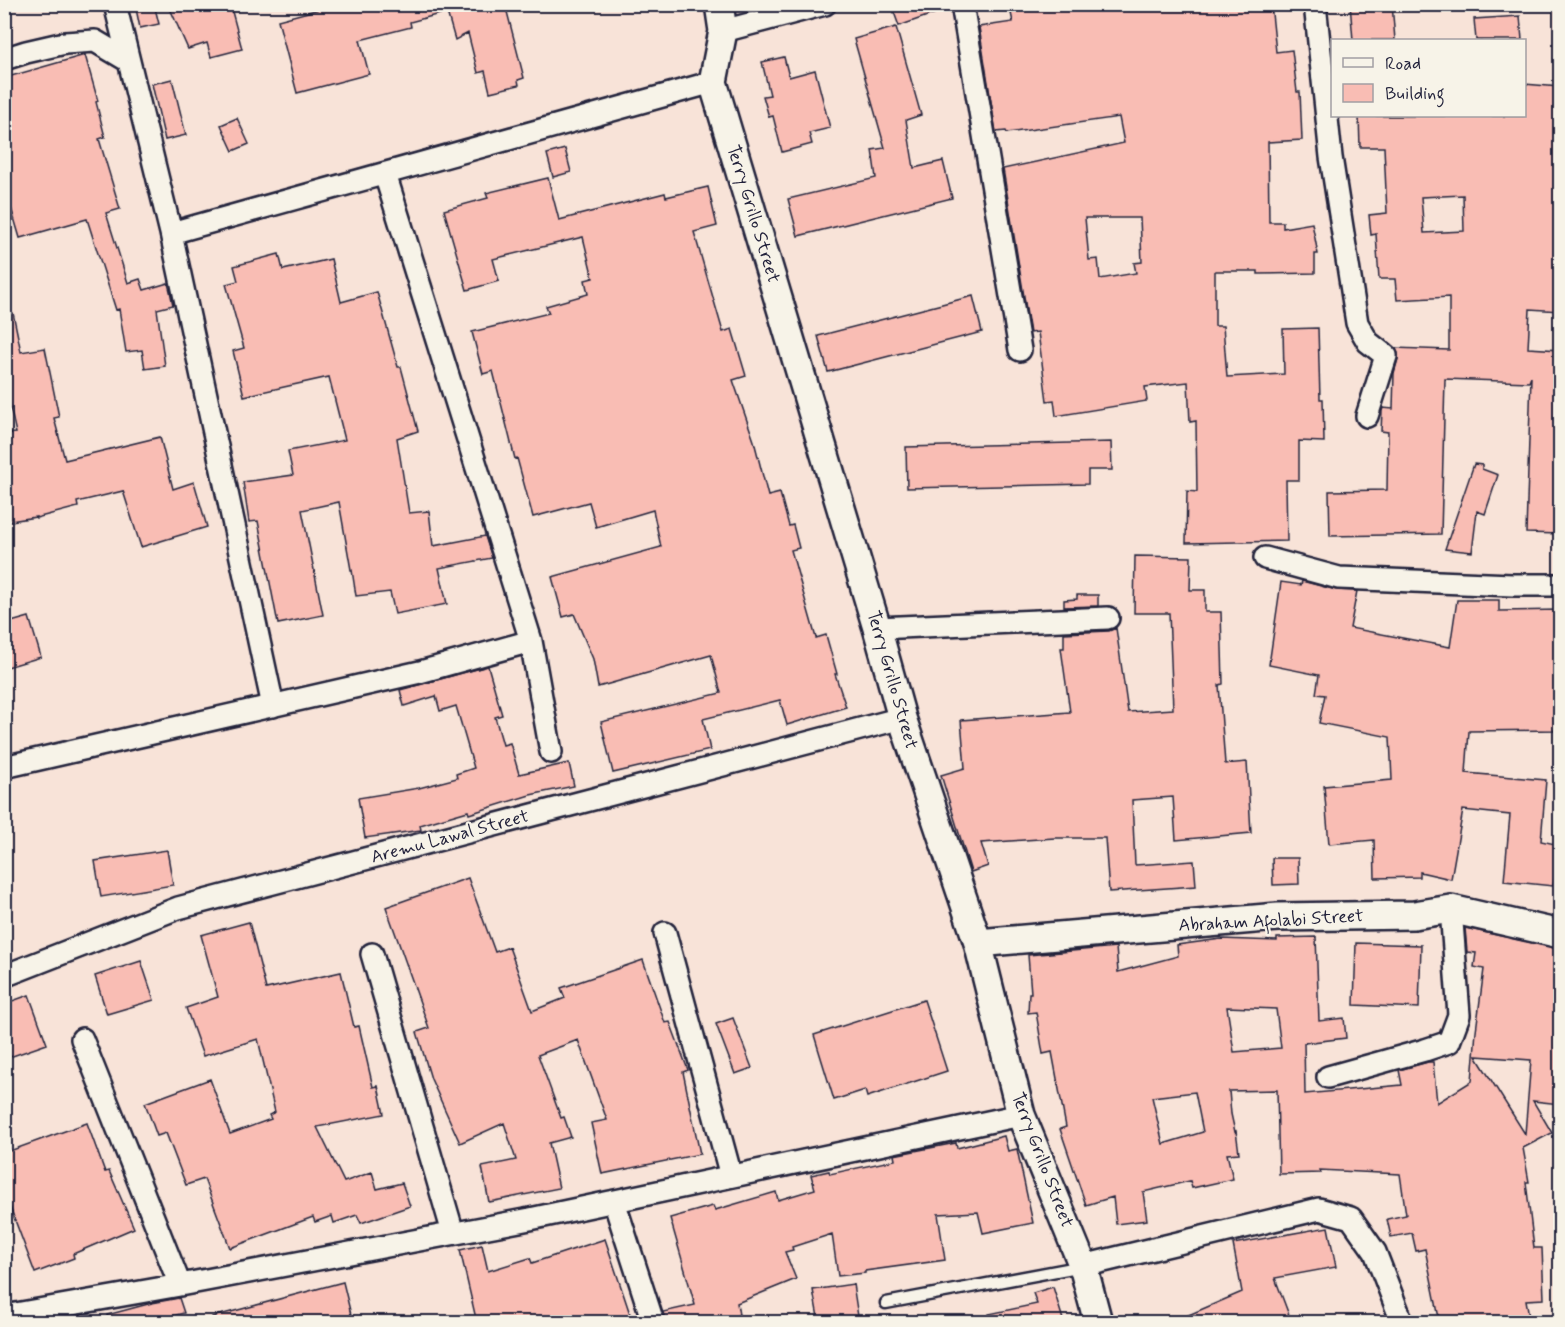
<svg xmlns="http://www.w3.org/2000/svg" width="1565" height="1327" font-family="Mynerve,sans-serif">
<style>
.building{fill:#f9bdb4;stroke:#22223b;stroke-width:1.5;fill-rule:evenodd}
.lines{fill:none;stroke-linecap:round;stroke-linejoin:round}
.service-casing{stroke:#22223b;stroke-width:15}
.minor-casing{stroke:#22223b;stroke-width:26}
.tertiary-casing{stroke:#22223b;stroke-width:32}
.service{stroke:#f7f3e8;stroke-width:10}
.minor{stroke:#f7f3e8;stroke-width:21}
.tertiary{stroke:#f7f3e8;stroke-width:27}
.labels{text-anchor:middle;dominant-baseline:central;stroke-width:4.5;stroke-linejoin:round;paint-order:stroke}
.street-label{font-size:18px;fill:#22223b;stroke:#f7f3e8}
</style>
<rect width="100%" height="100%" fill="#f8e3d8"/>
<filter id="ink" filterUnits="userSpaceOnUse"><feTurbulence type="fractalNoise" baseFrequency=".0167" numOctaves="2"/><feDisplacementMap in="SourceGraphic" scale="12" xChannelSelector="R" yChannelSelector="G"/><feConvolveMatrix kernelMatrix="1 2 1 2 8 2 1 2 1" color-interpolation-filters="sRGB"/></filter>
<g filter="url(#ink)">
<path class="building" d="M135,4H154L159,24L140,28Z
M168,4H230L242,49L211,57L207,43L188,49Z
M338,4H505L524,78L518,80L519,85L490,92L485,71L478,73L468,33L455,40L447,12L410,22L411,27L360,40L369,74L297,93L278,20Z
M891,4H950V8L899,26Z
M1009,4H1271L1276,52L1292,50L1297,92H1300L1302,140L1268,142L1269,222H1283V228L1312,223L1318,254H1315V273L1258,274V271H1215V326H1223L1227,377L1284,374L1283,329L1318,328L1320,399H1323L1324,442L1299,441V480H1286L1287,541L1186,543L1187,491L1197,492L1196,421L1190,422L1188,382L1145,387L1147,401L1056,416L1054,400L1047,401L1038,332L1030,333L1003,169L1124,143L1119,117L1007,133L1006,131L996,132L979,27L1013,22ZM1085,218H1140L1142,262L1134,263L1136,273L1100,279L1098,259L1089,260Z
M1350,4H1392L1395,40H1353Z
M1520,16L1522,40H1476L1474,19Z
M896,27L921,115L906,120L914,168L943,161L952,198L798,236L788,199L876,178L872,150L885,148L854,39Z
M85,55L98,101L96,102L105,137L99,139L120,209L106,213L128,283L140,279L144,290L168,283L170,291L173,305L157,309L165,366L145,369L142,350L126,352L119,309L116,310L87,219L20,238L4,184V78Z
M784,57L789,77L815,70L830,128L809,133L812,144L782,152L773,116L769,117L763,96L770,95L762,62Z
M172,79L186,135L165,140L152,84Z
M1524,84L1560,87V311L1530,309L1528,348L1560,350V534L1526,533L1531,377L1529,382L1445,379L1441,534L1330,536L1329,491L1387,490L1388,432L1381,431L1382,411L1383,408L1393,409L1394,373L1398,359V353L1395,348L1449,350V297L1397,300L1395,279H1379L1376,234L1371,235L1369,215L1387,213L1384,147H1360L1359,116H1524ZM1463,195L1464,231L1424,233L1421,197Z
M237,118L249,144L233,151L221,125Z
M565,149L571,172L553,177L547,154Z
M548,178L559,220L665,193L666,197L708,187L717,226L694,232L723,332L732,329L746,376L733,380L754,441L768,496L780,493L789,526L793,525L799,548L791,550L816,638L826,635L837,674H835L846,707L787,725L780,700L703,719L710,750L613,773L601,722L721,693L711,655L598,687L593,659L574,614L563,617L552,577L661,547L653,510L596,527L589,502L533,517L517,458L515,459L493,371L483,374L472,332L549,313L546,306L588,294L585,280L593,278L583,237L493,259L499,281L467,290L444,210L488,198L486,193Z
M279,254L283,270L331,259L341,302L377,292L398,367H401L418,431L397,438L409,513L429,511L433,546L485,536L492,558L439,568L447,604L395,614L390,592L356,596L352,570H351L339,502L302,510L323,615L278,624L258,521L249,522L243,482L293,475L288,451L345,440L329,377L244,396L233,351L244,348L226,284L238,281L234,266Z
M973,296L982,332L828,372L818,336Z
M13,313L21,352L45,348L59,417L54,418L65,460L160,437L173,489L194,482L207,527L141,547L123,491L77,502L78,507L36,518V517L4,522V434L16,433L4,380V314Z
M1111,442L1112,470H1088V484L907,488L906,447Z
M1474,464L1482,465V469L1498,475L1485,514L1477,511L1472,552L1445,549Z
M1135,556L1191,557L1190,590H1205V612H1221L1223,684L1219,685L1225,764L1247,762L1251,833L1176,840L1173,797L1132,800L1135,865L1194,861L1196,886L1109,892L1105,838H1055L981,843L988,866L971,872L941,775L965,768L961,720L1070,712L1061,648H1064V633L1109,631L1116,628L1128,712L1173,709L1169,613H1134Z
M1302,581L1336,590L1357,591L1350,628L1450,647L1457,600H1499V611L1560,610V730L1469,731L1466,773L1546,780L1541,841L1560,845V853L1553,886L1504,881L1510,815L1463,810L1451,879L1420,872V877L1375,878L1374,840L1329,844L1324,786L1392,780L1390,737L1319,723L1325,695L1316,694L1319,675L1269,665L1281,582L1301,585Z
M1077,595H1098V606L1064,607V600L1077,599Z
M29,617L41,657L4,668V624Z
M488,666L502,715L495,717L503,745L510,743L519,774L569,763L574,786L530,795L469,814L468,811L420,825L421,830L365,838L358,798L419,788L457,778L456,774L474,768L456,706L440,711L436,696L404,706L400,690Z
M167,850L173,885L101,897L95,861Z
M1272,858H1298L1299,884L1273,885Z
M468,878L495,952L509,947L532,1011L565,998L561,988L643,960L665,1023L670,1022L688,1070L683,1072L700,1154L602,1174L591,1123L607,1120L578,1040L538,1055L561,1118L564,1117L571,1137L549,1143L559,1188L489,1202L482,1167L516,1160L504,1123L460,1143L431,1079L417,1032L429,1028L386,907Z
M249,922L266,989L341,972L354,1027L359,1026L373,1087L378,1086L384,1114L317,1127L344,1182L372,1172L377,1189L402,1183L410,1206L361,1223L357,1215L334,1223L332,1216L315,1222L313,1217L230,1248L204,1179L186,1185L166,1133L157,1136L145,1103L210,1079L230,1134L271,1119L269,1115L275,1112L258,1039L203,1056L186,1008L218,997L201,935Z
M1465,928L1560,949V1104L1533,1101L1552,1133L1523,1148L1529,1182H1526L1534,1248H1542L1544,1299L1526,1300L1530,1323H1440L1425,1249L1416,1251L1412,1233L1391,1237L1387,1219L1406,1215L1400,1174L1320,1170L1321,1173L1279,1174L1277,1090L1229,1091L1231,1114L1235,1132L1236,1131L1239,1153L1227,1154L1233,1179L1192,1188L1190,1181L1143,1192L1147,1220L1116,1224L1113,1197L1086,1205L1060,1129L1066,1127L1052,1052L1043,1054L1036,1012L1028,1013L1029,993H1031L1028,955L1116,947L1118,972L1178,956L1177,945L1221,939L1277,941V938L1316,937L1319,1021L1344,1018L1346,1038L1304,1043L1305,1094L1402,1085L1399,1070L1428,1062H1433L1437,1103L1472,1081L1476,1031L1484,969L1474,967L1476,953L1467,952ZM1227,1007L1276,1009L1281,1048L1234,1052ZM1476,1056L1531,1060L1525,1134ZM1195,1092L1203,1132L1163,1144L1152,1097Z
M1356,943L1421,945L1419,1008L1354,1005Z
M141,961L154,1000L107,1014L95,976Z
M29,995L47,1044L4,1059V1004Z
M924,1000L947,1071L867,1097L865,1090L834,1100L814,1035Z
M733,1018L752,1068L735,1074L716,1024Z
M87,1123L105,1172L109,1171L134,1228L73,1254L74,1258L35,1273L4,1191V1153Z
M1004,1136L1008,1151L1017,1149L1033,1223L983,1233L978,1212L938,1214L945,1260L865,1271V1273L838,1276L832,1234L792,1247L793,1250L785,1252L796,1279L737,1303L739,1315L704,1323H665L663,1312L695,1305L670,1218L713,1206L715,1210L776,1192L778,1200L815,1189L811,1175L829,1171L830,1174L895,1160L894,1155L899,1154L956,1143L957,1148Z
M1328,1227L1336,1267L1275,1278L1292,1323H1170L1242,1292L1233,1244Z
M605,1239L633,1323H477L460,1250L482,1245L488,1271L530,1258L532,1263Z
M343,1282L353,1323H212V1317Z
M853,1284L859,1323H819L813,1290Z
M1053,1287L1064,1323H990L989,1314L1037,1304L1033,1293Z
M179,1298L184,1313L146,1323H109L107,1315L152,1303Z"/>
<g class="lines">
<defs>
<path id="service" d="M886,1303L1083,1266"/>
<path id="minor" d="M115,4L171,233L273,706
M962,4L1020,350
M1315,4L1331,157L1357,323L1368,342L1386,356L1367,416
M723,31L825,4
M4,59L26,52L65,43L95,41L127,60
M385,174L531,641L551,752
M171,233L713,82
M1265,558L1339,578L1512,585H1560
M877,628L1108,618
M4,767L420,672L531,641
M665,933L731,1176
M372,954L453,1233
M4,976L178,908L902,718
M82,1039L180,1285
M1328,1077L1425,1050L1449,1042L1459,1015L1451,909
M614,1201L653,1322
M1083,1266L1319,1209L1351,1218L1375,1252L1402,1322
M4,1316L180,1285L530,1219L1021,1115"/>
<path id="tertiary" d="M719,4L723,31L713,82L877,628L902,718L978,943L1021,1115L1083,1266L1098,1322
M978,943L1278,917L1414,915L1451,909L1560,934"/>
</defs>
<use href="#service" class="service-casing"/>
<use href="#minor" class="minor-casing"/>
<use href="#tertiary" class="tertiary-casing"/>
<use href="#service" class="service"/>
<use href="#minor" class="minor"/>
<use href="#tertiary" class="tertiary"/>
</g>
</g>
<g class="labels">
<g class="street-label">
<text transform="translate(753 214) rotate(73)">Terry Grillo Street</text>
<text transform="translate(892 680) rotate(74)">Terry Grillo Street</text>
<text transform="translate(450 837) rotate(-15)">Aremu Lawal Street</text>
<text transform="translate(1271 921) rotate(-3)">Abraham Afolabi Street</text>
<text transform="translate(1042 1160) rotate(69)">Terry Grillo Street</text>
</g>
</g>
<rect width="1565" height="1327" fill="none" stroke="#f7f3e8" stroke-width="24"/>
<rect x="12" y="12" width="1541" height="1303" fill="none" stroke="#22223b" stroke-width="2" filter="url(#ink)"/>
<rect x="1331" y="39" width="195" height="78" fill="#f7f3e8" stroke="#a29fa3" stroke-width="1.5"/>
<rect x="1343" y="58" width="30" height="9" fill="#f7f3e8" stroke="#a29fa3" stroke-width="1.5"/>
<text x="1385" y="69" font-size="18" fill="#22223b">Road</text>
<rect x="1343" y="84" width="30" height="18" fill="#f9bdb4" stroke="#a29fa3" stroke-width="1.5"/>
<text x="1385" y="99" font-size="18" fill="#22223b">Building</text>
</svg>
